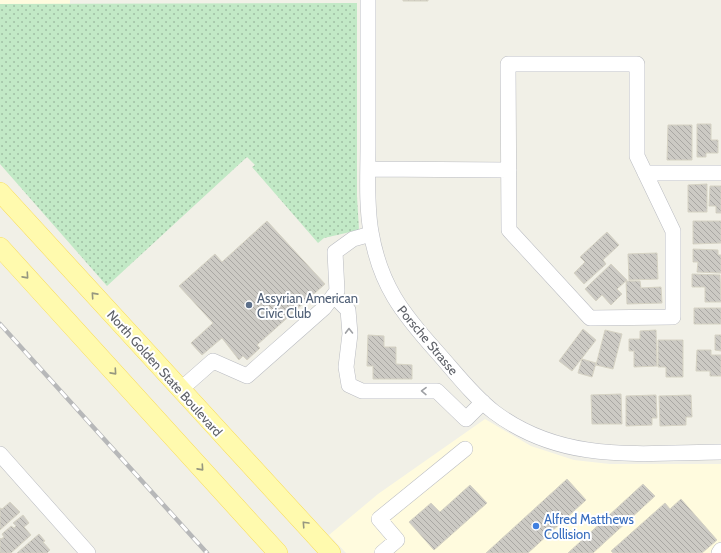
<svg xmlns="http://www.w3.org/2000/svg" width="721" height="553" font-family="Cabin,sans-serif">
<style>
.commercial{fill:#fffbde}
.grass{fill:url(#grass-dots)}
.building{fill:url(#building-back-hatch);stroke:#d6d3c4}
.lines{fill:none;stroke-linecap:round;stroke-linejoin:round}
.minor-casing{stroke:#b9bbc1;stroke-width:16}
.major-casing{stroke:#f9dc58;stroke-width:20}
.minor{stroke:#fff;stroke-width:15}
.major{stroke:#fffaae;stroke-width:19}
.rail-casing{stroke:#b7b8b9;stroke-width:4.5}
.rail{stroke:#fff;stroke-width:3;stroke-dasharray:9;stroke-linecap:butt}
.oneway{stroke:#969780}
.oneway2{stroke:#9ea0a4}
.service-dot{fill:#5c6f8a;stroke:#fff;stroke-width:1.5}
.shop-dot{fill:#3f7fe0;stroke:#fff;stroke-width:1.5}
.labels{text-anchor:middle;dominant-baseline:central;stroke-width:4;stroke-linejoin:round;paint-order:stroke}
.service-label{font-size:13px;fill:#4e5e75;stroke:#fff;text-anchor:start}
.street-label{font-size:13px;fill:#5e6168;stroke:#fff}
.shop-label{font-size:13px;fill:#366cbe;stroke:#fff;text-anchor:start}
</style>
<defs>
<pattern id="grass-dots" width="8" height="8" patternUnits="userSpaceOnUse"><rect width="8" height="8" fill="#c2e9c6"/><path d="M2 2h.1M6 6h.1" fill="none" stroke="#a1c0a5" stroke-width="1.8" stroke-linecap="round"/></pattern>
<pattern id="building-back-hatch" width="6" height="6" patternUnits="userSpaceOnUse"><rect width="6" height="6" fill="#cccac4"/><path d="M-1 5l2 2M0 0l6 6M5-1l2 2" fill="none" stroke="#a9a7a3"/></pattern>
</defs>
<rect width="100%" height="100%" fill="#f1f0e7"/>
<path class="commercial" d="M0,0H70V4H0Z
M485,419L531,446L574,460L610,464H721V553H346L329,535L378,494Z"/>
<path class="grass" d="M357,3V196L359,230L324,238L318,243L252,167L255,165L247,157L107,286L0,164V4Z"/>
<path class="building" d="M403,0H428V1H403Z
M697,124H711V140H718V153H706V157H697Z
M668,125H692V160H667Z
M707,184V212H688V185Z
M710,186H721V213H716V206H709Z
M267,221L325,284L257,345L260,348L247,360L243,356L239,360L222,338L202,355L191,343L213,323L179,286L215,254L222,262Z
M693,221H721V243L693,244Z
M607,232L619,245L603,260L606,264L584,284L574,273L585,262L580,257Z
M693,249L718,250V255H721V273L697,272L698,262H693Z
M657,253L658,279L629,280L628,254Z
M611,264L627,280L617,289L622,294L611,305L602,295L596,301L585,289Z
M692,274L720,275L721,302H705V287H692Z
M626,281H640L641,288L661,287L662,303L627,304Z
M694,308H721V324H694Z
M583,329L596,340L572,371L559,361Z
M605,330L622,334L613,369L596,365Z
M656,330L657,366L634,367V351H629V339H640V331Z
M368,335L384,336V347H396V364L412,365V379H373V366H367Z
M715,335H721V351L715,350Z
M658,340H683V377H666V367H658Z
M697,350H711V355H721V376H710V371H696Z
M582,359L596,363L592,377L578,373Z
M621,394L622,424H592L591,395Z
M656,395L657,418H652V425L626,426V396Z
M691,395L692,417H686V425L660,426L659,396Z
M567,479L586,500L528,553H486Z
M643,484L655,496L593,553H568Z
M470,485L487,503L434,550L409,522L431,503L440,512Z
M681,499L717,540L702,553H613L611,551L665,503L670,509Z
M10,502L20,512L0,530V508L2,509Z
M23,515L29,523L24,527L31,535L11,553H0V538L1,539L4,537L2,534L11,526L14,528L16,526L13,523Z
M39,534L45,541L43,542L50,550L47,553H17Z"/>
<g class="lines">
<defs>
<path id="minor" d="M368,0C368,49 368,97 368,146C368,174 366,204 371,232C380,285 402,313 437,352C455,372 472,395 494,412C563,464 640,453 721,452
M508,64H637V156L673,231V317L590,318L509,230Z
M368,169L509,170
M645,173H721
M334,296L348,310L350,334L346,367L349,385L362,391H437L466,419L483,402
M180,390L213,361L247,376L324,308L337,291L335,252L353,239L371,234
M0,454L88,553
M382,553L397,540L379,519L465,449
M719,553L721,550"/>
<path id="major" d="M0,192L331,553
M0,247L278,553"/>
</defs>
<use href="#minor" class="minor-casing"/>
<use href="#major" class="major-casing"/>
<use href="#minor" class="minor"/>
<use href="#major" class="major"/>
<defs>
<path id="rail" d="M0,324L207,553"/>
</defs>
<use href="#rail" class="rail-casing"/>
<use href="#rail" class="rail"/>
</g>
<defs><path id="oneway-chevron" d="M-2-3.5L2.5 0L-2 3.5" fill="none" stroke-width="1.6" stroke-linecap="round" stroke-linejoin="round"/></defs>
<g class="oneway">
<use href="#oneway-chevron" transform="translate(26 276) rotate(48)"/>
<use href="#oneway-chevron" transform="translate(94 295) rotate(-132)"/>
<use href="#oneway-chevron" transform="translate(114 372) rotate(48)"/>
<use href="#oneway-chevron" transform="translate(201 468) rotate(48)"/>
<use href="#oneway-chevron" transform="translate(305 524) rotate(-133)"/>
</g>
<g class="oneway2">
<use href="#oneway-chevron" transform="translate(349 331) rotate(-91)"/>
<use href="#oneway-chevron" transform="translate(424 391) rotate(-179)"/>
</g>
<circle class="service-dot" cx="249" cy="305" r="4"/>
<circle class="shop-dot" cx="536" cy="526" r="4"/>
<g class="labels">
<g class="service-label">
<text x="257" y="298">Assyrian American<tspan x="257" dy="15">Civic Club</tspan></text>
</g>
<g class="street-label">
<text transform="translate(428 340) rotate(50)">Porsche Strasse</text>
<text transform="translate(165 373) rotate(48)">North Golden State Boulevard</text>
</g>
<g class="shop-label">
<text x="544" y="519">Alfred Matthews<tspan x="544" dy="15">Collision</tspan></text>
</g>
</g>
</svg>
